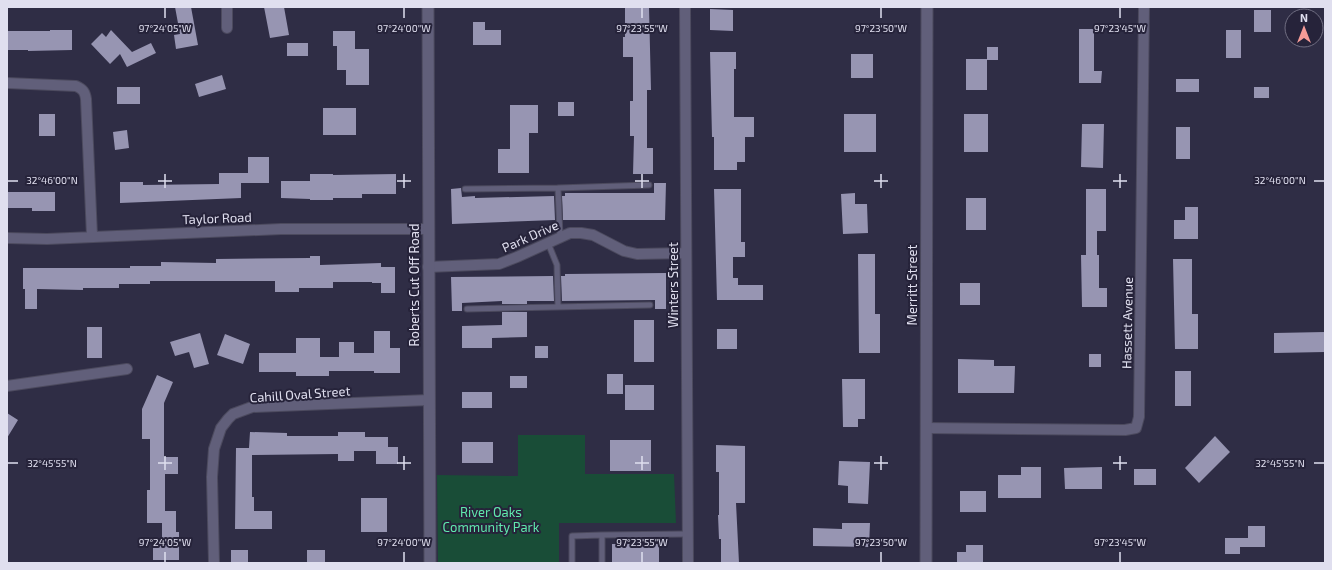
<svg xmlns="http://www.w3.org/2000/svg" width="1332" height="570" font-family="'Exo 2',sans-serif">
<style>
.green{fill:#194d37}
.building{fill:#9795b2}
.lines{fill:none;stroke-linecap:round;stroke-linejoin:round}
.service-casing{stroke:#4c4a5e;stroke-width:7}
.minor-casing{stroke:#4c4a5e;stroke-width:12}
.tertiary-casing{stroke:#4c4a5e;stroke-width:13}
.service{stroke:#615f7a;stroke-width:5}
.minor{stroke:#615f7a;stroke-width:10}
.tertiary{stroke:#615f7a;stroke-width:11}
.ticks{fill:none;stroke:#e0dfef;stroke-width:1.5}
.labels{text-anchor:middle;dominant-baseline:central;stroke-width:4;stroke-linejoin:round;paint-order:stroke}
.street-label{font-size:13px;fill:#e0dfef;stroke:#26233a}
.park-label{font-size:13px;fill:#60e9ad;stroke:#26233a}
.ticks-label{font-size:10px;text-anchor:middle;fill:#e0dfef;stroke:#26233a;stroke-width:4;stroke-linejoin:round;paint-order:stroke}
</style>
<rect width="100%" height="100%" fill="#2f2d45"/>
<path class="green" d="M518,435H585V474H674L676,523H559V563H438L437,475L518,476Z"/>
<path class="building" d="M175,7H191L198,45L176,49L174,35L180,34Z
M264,7H284L289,35L270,38Z
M625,7H649L651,90H647V148H653V174H633L634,136H630V101H633V57H623V37H625Z
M710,9L733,10V31L710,30Z
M1254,10H1271V32H1254Z
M473,22H485V30H501V45H473Z
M1079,29H1094V71H1102L1101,83H1079Z
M50,30H72V50L28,51V50H7V31H50Z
M111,30L132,52L151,43L156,53L127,67L120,54L110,64L91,44L102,33L106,37Z
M1226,30H1241V58H1226Z
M333,31H355V49H369V85H346V70H337V46H333Z
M287,43H308V56H287Z
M987,47H998V60H987V90H966V59H987Z
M710,52H736V69H734V117H754V137H745V162H737V170H714V137H712Z
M851,54H873V78H851Z
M222,75L226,89L199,97L195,84Z
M1176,79H1199V92H1176Z
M117,87H140V104H117Z
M1254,87H1269V98H1254Z
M558,102H574V116H558Z
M510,105H538V133H529V173H498V149H510Z
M323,108H356V135H323Z
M39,114H55V136H39Z
M844,114H876V152H844Z
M964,114H988V152H964Z
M1082,124H1104L1103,168L1081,167Z
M1176,127H1190V159H1176Z
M127,130L129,148L115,150L113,132Z
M248,157H269V183H241V198L120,203V182H143V185L219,184V173H248Z
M310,174H333V175L396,174V194H362V198H333V200H310V199L281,198V181H310Z
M654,183H666L665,220H563L562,196H565V193H654Z
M461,188L462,197L475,196V198L554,196L555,220L452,224L451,189Z
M714,189H741V242H745V257H733V278H738V285H763V300H717Z
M1086,189H1106V231H1097V255H1099V288H1107V307H1082L1081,255H1086Z
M7,192H55V211H32V208H7Z
M855,193V204H867L868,233L843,234L841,194Z
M966,198H986V230H966Z
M1185,207H1198V239H1174V220H1185Z
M858,254H875V314H880V353H859Z
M310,256H320V265L381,263V267H395V293H381V283H372V282H333V288H299V292H275V281H150V284H119V288H83V290L37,289V309H25V289H23V268H130V266H161V262L216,263V259L310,258Z
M1173,259H1192V314H1198V349H1175Z
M666,273V309H655V300L562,301L561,276H565V274Z
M553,276L554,301H527V304H502V301L462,303V311H452L451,277Z
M960,283H980V305H960Z
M502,312H527V337L492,338V348H462V326L502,325Z
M634,320H654V362H634Z
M87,327H102V358H87Z
M717,329H737V349H717Z
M374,331H390V348H400V373H374V371H329V376H296V372H259V353H296V338H320V357H339V342H354V353H374Z
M1325,332V352L1274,353V333Z
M200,333L209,364L194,368L189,352L175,356L170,342Z
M225,334L250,344L243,364L217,355Z
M535,346H548V358H535Z
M1089,354H1101V367H1089Z
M958,359L994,360V366H1015L1014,393H958Z
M1175,371H1191V406H1175Z
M607,374H623V394H607Z
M157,375L173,382L164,403V457H178V474H165V511H176V532H179V560H153V543H162V523H147V490H150V439H142V409Z
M510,376H527V388H510Z
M842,379H865V419H858V427H843Z
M625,385H654V410H625Z
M462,392H492V408H462Z
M7,413L18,420L7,438Z
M250,432L287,433V436H338V432H365V437H388V447H398V464H376V451H354V461H338V454L252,455V497H254V511H272V529H235L236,448H249Z
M1215,436L1230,452L1199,483L1185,468Z
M610,440H651V471H610Z
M462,442H493V463H462Z
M716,445L745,446V503H736L739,563H721V539H719L718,515H719V472H716Z
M839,461L870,462L868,504L848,503V486L838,485Z
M1021,467H1041V498H998V475H1021Z
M1102,467V489H1065L1064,468Z
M1134,469H1156V485H1134Z
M960,491H986V512H960Z
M361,498H387V532H361Z
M842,523H870L869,547L813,546V528L842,529Z
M1248,526H1265V547H1240V554H1225V538H1248Z
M612,544H659V563H612Z
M966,545H983V563H957V552H966Z
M231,550H248V563H231Z
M307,550H325V563H307Z"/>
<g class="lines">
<defs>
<path id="service" d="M558,188L649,185
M465,189L558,188L560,237
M548,243L557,265L558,307
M467,309L650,305
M602,535L687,534
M572,563V536L602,535V563"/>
<path id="minor" d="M227,7V28
M685,7L688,563
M7,83L76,86C83,89 85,92 86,99L92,236
M7,238L47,239L281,229H428
M428,267L499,264L517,257L570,233H581L593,235L624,251L637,254L686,253
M7,386L127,369
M926,428L1125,430L1136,428L1139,417L1144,7
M214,563L212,477L214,449L221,428L228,419L233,414L252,407L429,400"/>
<path id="tertiary" d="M428,7L430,563
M926,563L927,7"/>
</defs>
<use href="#service" class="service-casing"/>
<use href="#minor" class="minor-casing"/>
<use href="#tertiary" class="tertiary-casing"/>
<use href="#service" class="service"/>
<use href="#minor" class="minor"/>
<use href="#tertiary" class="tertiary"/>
</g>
<path class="ticks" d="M165,8V18M404,8V18M642,8V18M881,8V18M1120,8V18M165,174V188M404,174V188M642,174V188M881,174V188M1120,174V188M8,181H18M158,181H172M397,181H411M635,181H649M874,181H888M1113,181H1127M1314,181H1324M165,456V470M404,456V470M642,456V470M881,456V470M1120,456V470M8,463H18M158,463H172M397,463H411M635,463H649M874,463H888M1113,463H1127M1314,463H1324M165,552V562M404,552V562M642,552V562M881,552V562M1120,552V562"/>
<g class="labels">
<g class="street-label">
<text transform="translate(217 218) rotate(-2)">Taylor Road</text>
<text transform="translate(530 236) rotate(-24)">Park Drive</text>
<text transform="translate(414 285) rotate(-90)">Roberts Cut Off Road</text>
<text transform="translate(673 285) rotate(-90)">Winters Street</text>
<text transform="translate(912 285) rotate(-90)">Merritt Street</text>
<text transform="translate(1127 323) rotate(-89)">Hassett Avenue</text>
<text transform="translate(300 394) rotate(-4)">Cahill Oval Street</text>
</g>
<g class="park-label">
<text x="491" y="512">River Oaks<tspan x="491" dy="15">Community Park</tspan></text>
</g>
</g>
<g class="ticks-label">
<text x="165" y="32">97°24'05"W</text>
<text x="404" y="32">97°24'00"W</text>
<text x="642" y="32">97°23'55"W</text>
<text x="881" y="32">97°23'50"W</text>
<text x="1120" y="32">97°23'45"W</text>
<text x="52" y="184">32°46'00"N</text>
<text x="1280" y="184">32°46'00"N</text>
<text x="52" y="467">32°45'55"N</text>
<text x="1280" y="467">32°45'55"N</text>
<text x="165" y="546">97°24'05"W</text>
<text x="404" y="546">97°24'00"W</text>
<text x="642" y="546">97°23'55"W</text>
<text x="881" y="546">97°23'50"W</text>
<text x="1120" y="546">97°23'45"W</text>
</g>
<rect width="1332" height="570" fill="none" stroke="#e0dfef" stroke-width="16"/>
<g transform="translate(1304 28)"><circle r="19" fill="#26233a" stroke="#706e82"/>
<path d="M0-3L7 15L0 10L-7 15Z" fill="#f59b97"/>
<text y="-6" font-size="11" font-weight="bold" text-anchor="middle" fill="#e0dfef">N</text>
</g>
</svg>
